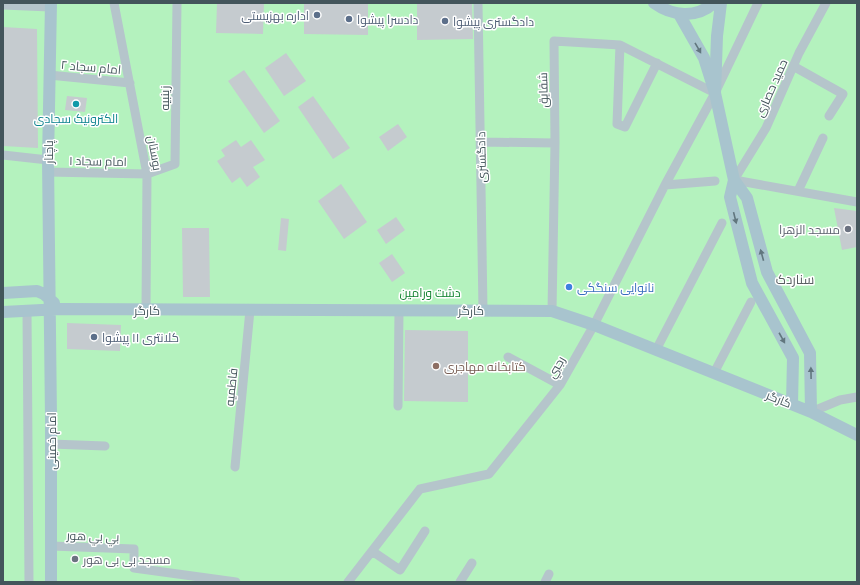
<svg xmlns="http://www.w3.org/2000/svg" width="860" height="585" font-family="'IBM Plex Sans',Cairo,sans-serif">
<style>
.green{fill:#b4f2be}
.building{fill:#c5cbcf}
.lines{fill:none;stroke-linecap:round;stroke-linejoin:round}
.minor{stroke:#b5c5cb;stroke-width:9}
.major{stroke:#a8c4ce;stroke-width:12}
.oneway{fill:#61767e}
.service-dot{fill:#5c6f8a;stroke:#fff;stroke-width:1.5}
.culture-dot{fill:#0f9aa8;stroke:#fff;stroke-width:1.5}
.worship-dot{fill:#6b7280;stroke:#fff;stroke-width:1.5}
.shop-dot{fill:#3f7fe0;stroke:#fff;stroke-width:1.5}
.education-dot{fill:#8d6e63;stroke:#fff;stroke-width:1.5}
.labels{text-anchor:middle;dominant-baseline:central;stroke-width:3;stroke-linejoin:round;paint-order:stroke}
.service-label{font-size:12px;fill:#4e5e75;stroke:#fff;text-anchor:start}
.street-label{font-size:12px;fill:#43555b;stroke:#fff}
.culture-label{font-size:12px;fill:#0d838f;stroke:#fff}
.worship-label{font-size:12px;fill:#5b616d;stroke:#fff;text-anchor:end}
.shop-label{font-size:12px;fill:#366cbe;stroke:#fff;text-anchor:start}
.park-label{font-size:12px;fill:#0e812d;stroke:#fff}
.education-label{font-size:12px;fill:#785e54;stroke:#fff;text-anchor:start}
.neighbourhood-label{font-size:13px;fill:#585e61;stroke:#fff}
</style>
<rect width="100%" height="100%" fill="#efebec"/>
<path class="green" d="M3,3H857V582H3Z"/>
<path class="building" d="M217,3H264L263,34L216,33Z
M304,3H368V35L304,34Z
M417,3H472L473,39L417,40Z
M3,27L37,29L38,148L3,146Z
M286,53L306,81L284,96L265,68Z
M244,70L280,121L264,133L228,81Z
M67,96L87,98L85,112L65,110Z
M313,96L350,148L333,159L298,107Z
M398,124L407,137L388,151L379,137Z
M236,140L241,147L251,140L265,160L253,167L260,177L247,187L240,177L232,183L217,161L225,156L221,150Z
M341,184L367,222L344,239L318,201Z
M834,208L857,211V247L842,250Z
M396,217L405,230L386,244L377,230Z
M281,218L289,219L286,251L278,250Z
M182,228H209L210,297H183Z
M392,254L405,273L392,282L379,263Z
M67,323L121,325L120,351L67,349Z
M405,330L468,331V402L404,401Z"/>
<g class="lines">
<path class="minor" d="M114,3L147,174L146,310
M478,3L483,310
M826,3L799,53L766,128L734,180L857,202
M3,5L50,7
M620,45L617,124L625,127L657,63
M793,66L843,94L829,116
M49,75L130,83
M481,142L555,143
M3,155L48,160
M48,172L147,174L175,164L177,3
M665,185L715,181
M798,191L823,138
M27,311L29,582
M552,311L555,143L554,41L620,45L715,93
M656,350L722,223
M508,357L560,385
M714,373L751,302
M398,406L399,310
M811,412L840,400L857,397
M51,444L105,446
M235,467L250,310
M51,546L134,549V568L236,582
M372,551L400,570L425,531
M348,582L420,489L489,474L560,385L594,325L665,185L715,93L758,3
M460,582L472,563
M545,582L549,574"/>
<path class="major" d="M51,3L48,160L51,418V582
M654,3C672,16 696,19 714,3
M679,14L704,58L715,93L717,36L721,3
M715,93L734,180L730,197L752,283L793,358L792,404
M734,180L747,198L767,272L810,353L811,412
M3,293L37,291L44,294L54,303
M3,312L61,309L552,311L594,325L811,412L857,435"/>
</g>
<defs><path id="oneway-solid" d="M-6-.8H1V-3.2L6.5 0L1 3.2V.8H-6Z"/></defs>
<g class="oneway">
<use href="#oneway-solid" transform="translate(698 48) rotate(60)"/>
<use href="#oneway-solid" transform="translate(735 218) rotate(76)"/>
<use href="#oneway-solid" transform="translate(762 255) rotate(-105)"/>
<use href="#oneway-solid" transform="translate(782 338) rotate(61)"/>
<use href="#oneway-solid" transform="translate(811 373) rotate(-91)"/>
</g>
<g class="service-dot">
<circle cx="317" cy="15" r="4"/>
<circle cx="349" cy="19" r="4"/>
<circle cx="445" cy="21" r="4"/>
<circle cx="94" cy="337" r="4"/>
</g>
<circle class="culture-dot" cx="76" cy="104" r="4"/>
<g class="worship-dot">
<circle cx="848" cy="229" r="4"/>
<circle cx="75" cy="559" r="4"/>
</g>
<circle class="shop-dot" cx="569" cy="287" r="4"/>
<circle class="education-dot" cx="436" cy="366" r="4"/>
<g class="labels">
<g class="service-label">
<text x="309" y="15" text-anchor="end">اداره بهزیستی</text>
<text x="357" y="19">دادسرا پیشوا</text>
<text x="453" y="21">دادگستری پیشوا</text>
<text x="102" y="337">کلانتری ۱۱ پیشوا</text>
</g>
<g class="street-label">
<text transform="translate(91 67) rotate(5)">امام سجاد ۲</text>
<text transform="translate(771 88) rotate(-66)">حمید حصاری</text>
<text transform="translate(543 90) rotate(-91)">شقايق</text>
<text transform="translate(164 98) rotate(-90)">زينبيه</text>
<text transform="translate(48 152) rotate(-90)">پاچنار</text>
<text transform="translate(155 153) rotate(80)">بوستان</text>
<text transform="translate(481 157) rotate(-91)">دادگستری</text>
<text transform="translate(98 161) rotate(1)">امام سجاد ۱</text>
<text x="147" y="310">کارگر</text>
<text x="471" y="310">کارگر</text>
<text transform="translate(556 367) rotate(-60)">رجبي</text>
<text transform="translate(231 387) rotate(-84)">فاطميه</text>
<text transform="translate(779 399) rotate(22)">کارگر</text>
<text transform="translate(51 441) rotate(-90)">امام خمینی</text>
<text transform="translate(93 536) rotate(2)">بي بي هور</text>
</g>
<g class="culture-label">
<text x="76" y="118">الکترونیک سجادی</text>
</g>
<g class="worship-label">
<text x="840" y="229">مسجد الزهرا</text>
<text x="83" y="559" text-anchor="start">مسجد بی بی هور</text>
</g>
<g class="shop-label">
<text x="577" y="287">نانوایی سنگکی</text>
</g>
<g class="park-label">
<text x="430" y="292">دشت ورامین</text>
</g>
<g class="education-label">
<text x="444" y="366">کتابخانه مهاجری</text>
</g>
<g class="neighbourhood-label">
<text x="795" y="279">سناردک</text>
</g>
</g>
<rect width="860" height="585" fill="none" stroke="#43555b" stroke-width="8"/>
</svg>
